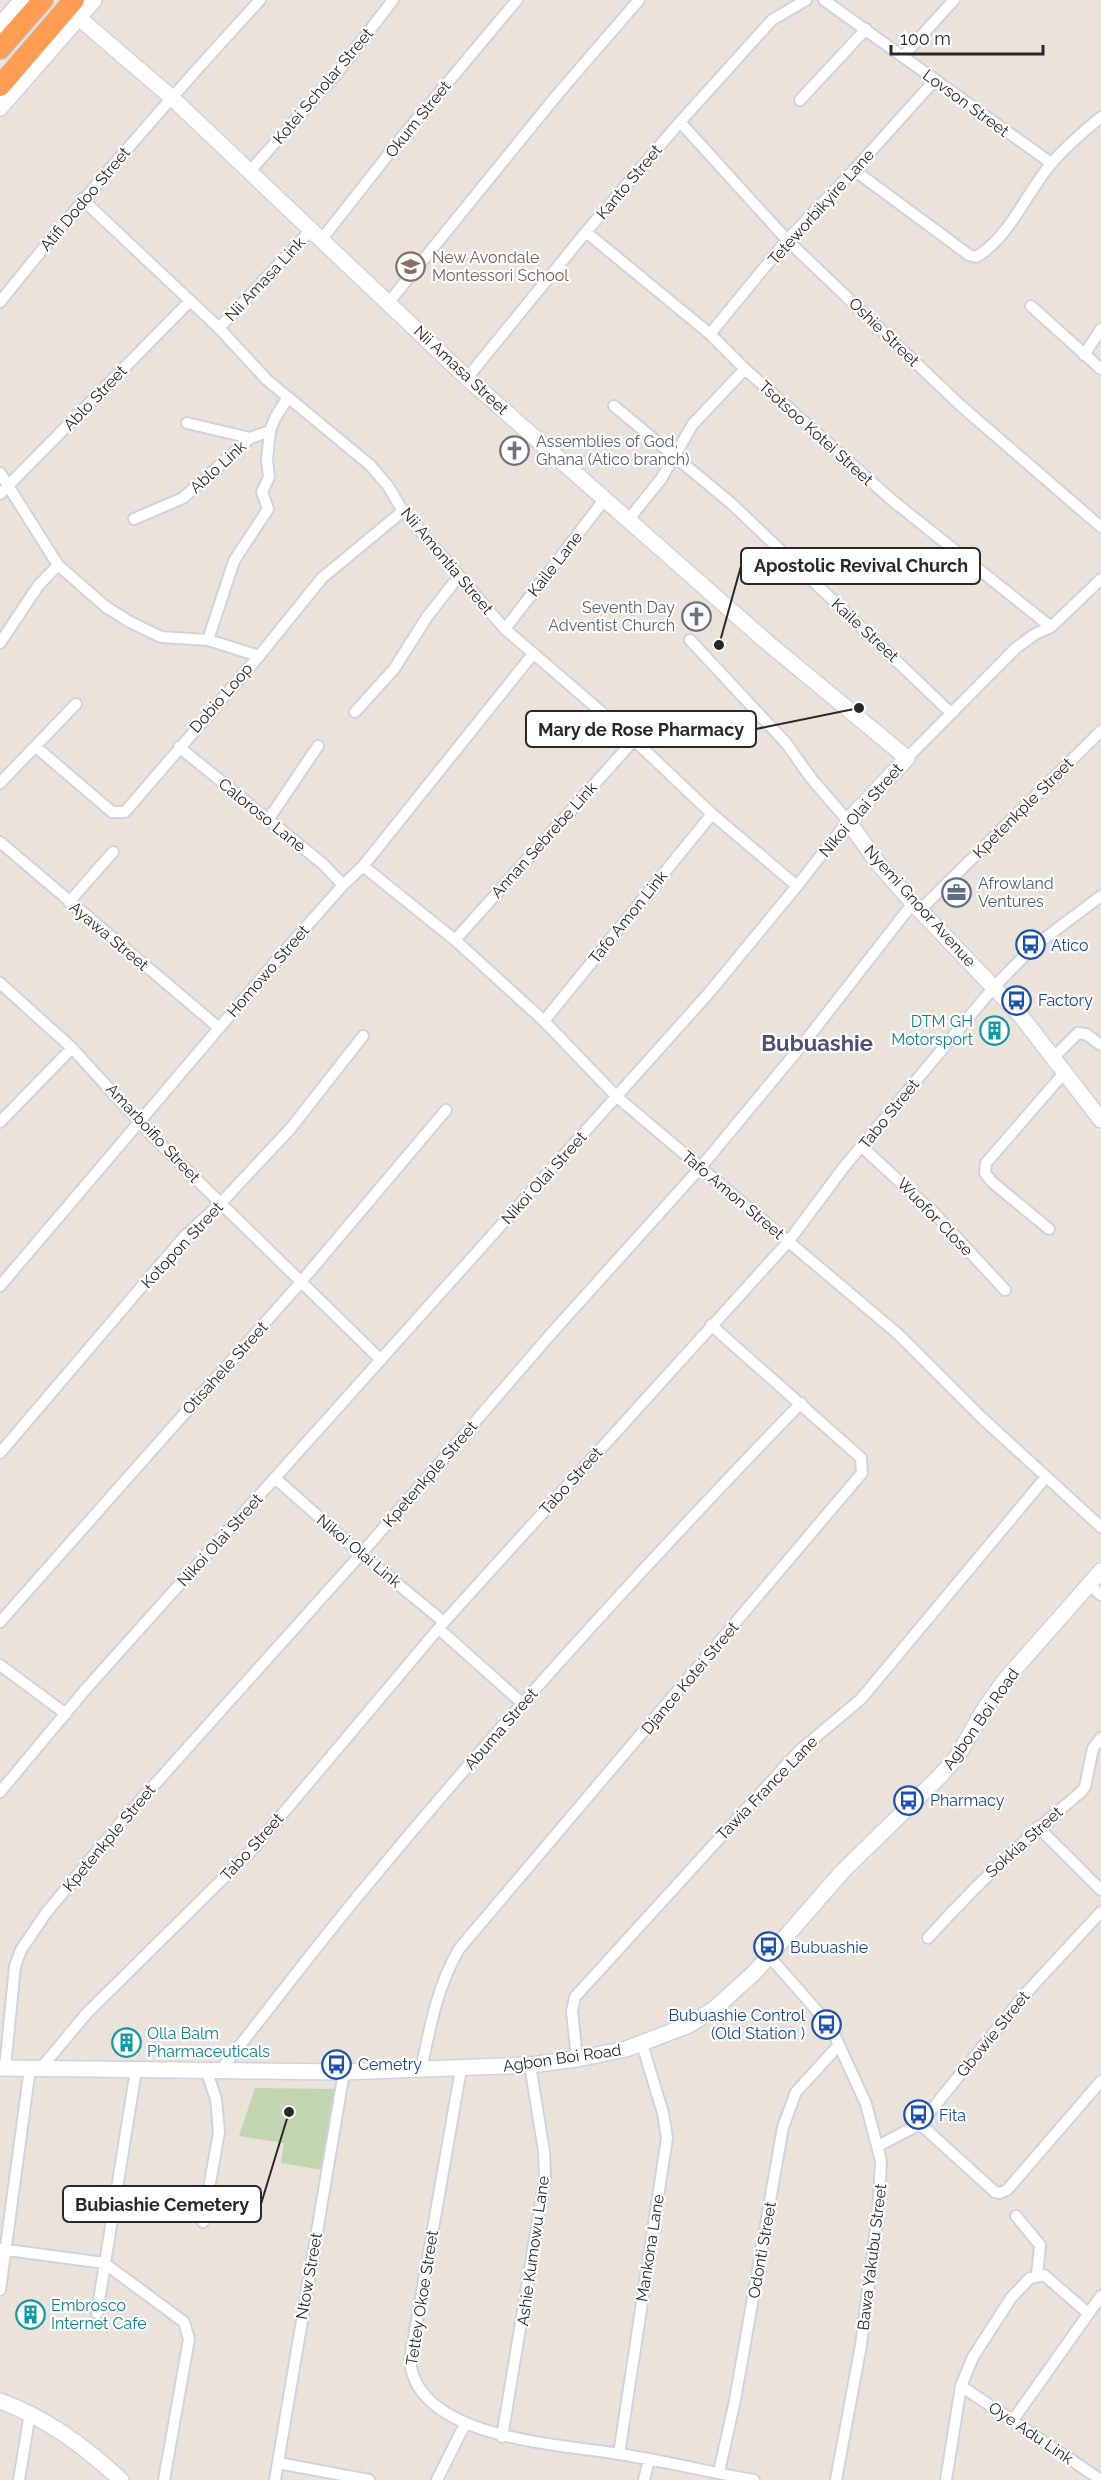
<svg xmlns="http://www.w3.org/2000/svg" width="1101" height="2480" font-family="Raleway,sans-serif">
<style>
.cemetery{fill:#c2d5b1}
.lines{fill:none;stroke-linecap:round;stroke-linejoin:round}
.street-casing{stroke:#cfd2e1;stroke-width:14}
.secondary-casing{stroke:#cfd2e1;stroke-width:18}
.highway-casing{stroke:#c3c3c3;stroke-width:22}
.street{stroke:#fff;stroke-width:10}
.secondary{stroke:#fff;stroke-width:15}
.highway{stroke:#fe9d52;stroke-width:20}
.labels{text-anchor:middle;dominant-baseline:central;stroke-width:4.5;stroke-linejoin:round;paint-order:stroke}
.street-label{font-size:16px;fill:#282828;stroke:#fff}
.education-label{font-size:16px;fill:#785e54;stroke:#fff;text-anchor:start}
.worship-label{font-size:16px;fill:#5b616d;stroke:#fff;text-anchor:start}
.service-label{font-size:16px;fill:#4e5e75;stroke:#fff;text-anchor:start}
.transit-label{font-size:16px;fill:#164399;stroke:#fff;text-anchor:start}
.culture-label{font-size:16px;fill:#0d838f;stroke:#fff;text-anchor:start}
.district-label{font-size:22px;font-weight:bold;fill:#495178;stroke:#fff}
.leader{fill:none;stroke:#282828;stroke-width:2}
.callout-dot{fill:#282828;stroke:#fff;stroke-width:2}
.callout{fill:#fff;stroke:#282828;stroke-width:2}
.callout-label{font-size:18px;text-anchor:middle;font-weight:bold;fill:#282828}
</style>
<rect width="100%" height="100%" fill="#ebe3da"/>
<path class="cemetery" d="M255,2088L335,2089L322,2170L281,2163L284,2143L239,2136Z"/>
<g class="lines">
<defs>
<path id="street" d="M824,0L1051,163
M903,56L954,0
M800,100L866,29
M680,122L787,240L960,405L1101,527
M854,170L969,255L976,257C1010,237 1026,193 1051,164C1065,147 1084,131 1101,117
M250,171L336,74L393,0
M82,199L219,328L267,380L370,465L388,486L403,511L505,629L634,740L712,814L797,886
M586,232L710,334L745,369L893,501L1051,627
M322,239L402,137L517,0
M0,302C83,198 170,98 260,0
M389,302L557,95L639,0
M1031,306L1101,369
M219,328L311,230
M710,334L787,240L854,170L934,81
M1084,355L1101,329
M467,378L586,232L680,122L772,20L806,0
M614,406L732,504L951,713
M187,423L250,438
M0,473L58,565L106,607L130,622L161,637L208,640L259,656
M0,494L189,302
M134,519L183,498L250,438L270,431
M628,520L661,479L693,424L745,369
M505,629L604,500
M208,640L234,561L268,509L262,492L269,477L267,460L270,431L275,418L288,397
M0,643L38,586L58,565
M355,712L394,669L427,617L459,576
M36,747L112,812H125L259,656L322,578L403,511
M179,747L323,864L343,885
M907,758L1016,648L1035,634L1051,627L1101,579
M0,783L76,704
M268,820L318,746
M0,842L219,1028
M363,866L455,940L544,1021L617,1097L898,1334L981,1417L1101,1527
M69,902L113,852
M920,910L1101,731
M455,940L634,740
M0,983L72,1048L152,1136L381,1360
M544,1021L712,814
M1052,1059L1078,1033L1086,1034L1101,1045
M0,1122L72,1048
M862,1147L934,1213L1005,1290
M1049,1229L992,1182L985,1173L986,1163L1064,1073
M0,1286L276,961L343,885L363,866L533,654
M0,1453L184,1237L220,1204L291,1128L363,1036
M276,1479L361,1554L444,1622
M1089,1584L1101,1595
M0,1622L300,1283L446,1110
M439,1629L522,1703
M0,1665L66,1714
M0,1792L85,1690L708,994L797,886L848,821L811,778L786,743L690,640
M1038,1827L1101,1890
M928,1938C976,1885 1026,1837 1081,1792L1085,1787L1093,1748L1101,1738
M769,1956L825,2020L834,2034L866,2104L881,2161L878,2214L861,2345L836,2480
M577,2059L572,2011L575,1997L799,1751L861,1699L1046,1477
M5,2068L15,1966L21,1950L46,1913L122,1821L361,1554L550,1335L701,1167L807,1039L913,903
M41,2068L87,2013L253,1849L444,1622L788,1242L844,1167L994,987L1033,947L1101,896
M461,2069L410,2360C416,2439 560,2444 619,2454C665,2461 709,2472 754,2480
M421,2070C430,2027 437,1987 459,1949L862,1473L861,1458L711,1325
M219,2072C269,2009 317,1945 368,1884C506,1717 651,1558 801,1403
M920,2124L995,2192L1000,2193L1007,2190L1101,2081
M878,2146L920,2124L1026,1993L1101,1912
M1016,2216L1040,2245L1037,2275
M203,2222L219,2132L216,2099L207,2072
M0,2249L104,2263L184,2322L189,2339L164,2480
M0,2290L30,2068
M97,2313L136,2070
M961,2386L1101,2480
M1013,2420L1101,2296
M502,2437L545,2178L544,2151L530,2065
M619,2454L667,2138L663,2113L642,2044
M278,2463L369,2480
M719,2472L735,2400L783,2127L796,2092L839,2045
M19,2480L30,2413
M275,2480L344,2072
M437,2480L465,2424
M644,2480L649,2459
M946,2480L961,2386L973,2357L1011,2298L1030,2278L1044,2275L1088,2313"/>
<path id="secondary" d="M79,18L171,97L467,378L768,643L907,758L848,821L877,862L913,903L1021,1016L1101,1120
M0,25L22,0
M0,108L94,0
M0,2068L344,2072L530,2065L577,2059L626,2049L689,2025L714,2009L754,1973L842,1872L940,1776L957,1757L985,1708L1005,1680L1101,1571
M0,2401C47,2418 85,2447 121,2480"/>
<path id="highway" d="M0,49L43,0
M0,86L74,0"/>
</defs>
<use href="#street" class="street-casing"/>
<use href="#secondary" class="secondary-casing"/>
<use href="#highway" class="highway-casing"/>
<use href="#street" class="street"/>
<use href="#secondary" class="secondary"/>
<use href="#highway" class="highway"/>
</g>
<defs>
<symbol id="school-ring" viewBox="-11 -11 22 22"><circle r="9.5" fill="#fff" stroke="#8d6e63" stroke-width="1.5"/><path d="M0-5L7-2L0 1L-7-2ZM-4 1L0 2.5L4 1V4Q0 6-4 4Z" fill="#8d6e63"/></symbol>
<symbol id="church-ring" viewBox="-11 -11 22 22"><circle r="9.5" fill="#fff" stroke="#6b7280" stroke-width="1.5"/><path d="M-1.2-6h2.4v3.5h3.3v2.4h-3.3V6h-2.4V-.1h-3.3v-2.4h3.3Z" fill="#6b7280"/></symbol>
<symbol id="office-ring" viewBox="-11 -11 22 22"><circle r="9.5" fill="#fff" stroke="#5c6f8a" stroke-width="1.5"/><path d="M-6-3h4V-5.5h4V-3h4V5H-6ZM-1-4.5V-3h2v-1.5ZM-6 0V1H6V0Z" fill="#5c6f8a"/></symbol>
<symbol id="bus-ring" viewBox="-11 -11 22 22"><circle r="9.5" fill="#fff" stroke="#1a4fb4" stroke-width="1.5"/><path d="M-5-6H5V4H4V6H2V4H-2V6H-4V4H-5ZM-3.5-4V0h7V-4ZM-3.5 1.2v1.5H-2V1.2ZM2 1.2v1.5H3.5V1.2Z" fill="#1a4fb4"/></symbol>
<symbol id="building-ring" viewBox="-11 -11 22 22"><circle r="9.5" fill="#fff" stroke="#0f9aa8" stroke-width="1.5"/><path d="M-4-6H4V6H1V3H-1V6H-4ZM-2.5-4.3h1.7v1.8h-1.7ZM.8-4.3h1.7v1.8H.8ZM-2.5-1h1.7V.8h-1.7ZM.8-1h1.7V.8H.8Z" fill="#0f9aa8"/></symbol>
</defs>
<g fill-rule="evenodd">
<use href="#school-ring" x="394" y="250" width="33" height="33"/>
<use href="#church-ring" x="498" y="434" width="33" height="33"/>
<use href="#church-ring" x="680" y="600" width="33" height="33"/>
<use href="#office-ring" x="940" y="876" width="33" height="33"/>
<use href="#bus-ring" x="1014" y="928" width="33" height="33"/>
<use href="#bus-ring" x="1000" y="984" width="33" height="33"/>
<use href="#building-ring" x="978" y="1014" width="33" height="33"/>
<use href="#bus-ring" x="892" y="1784" width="33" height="33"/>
<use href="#bus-ring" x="752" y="1930" width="33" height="33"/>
<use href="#bus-ring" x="810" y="2008" width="33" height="33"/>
<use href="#building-ring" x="110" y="2026" width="33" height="33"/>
<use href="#bus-ring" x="320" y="2048" width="33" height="33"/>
<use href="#bus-ring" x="902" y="2098" width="33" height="33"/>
<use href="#building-ring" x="14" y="2298" width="33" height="33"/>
</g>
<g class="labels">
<g class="street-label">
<text transform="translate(323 86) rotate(-50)">Kotei Scholar Street</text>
<text transform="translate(966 103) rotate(36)">Lovson Street</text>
<text transform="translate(418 119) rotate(-51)">Okum Street</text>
<text transform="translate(629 182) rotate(-50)">Kanto Street</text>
<text transform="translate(85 199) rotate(-50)">Atifi Dodoo Street</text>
<text transform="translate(821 207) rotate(-48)">Teteworbikyire Lane</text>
<text transform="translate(265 279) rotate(-47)">Nii Amasa Link</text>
<text transform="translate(884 332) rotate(44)">Oshie Street</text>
<text transform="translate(461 370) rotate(43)">Nii Amasa Street</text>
<text transform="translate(95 398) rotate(-46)">Ablo Street</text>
<text transform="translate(816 433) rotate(42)">Tsotsoo Kotei Street</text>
<text transform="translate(218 467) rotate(-42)">Ablo Link</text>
<text transform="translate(447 561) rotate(50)">Nii Amontia Street</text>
<text transform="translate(555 564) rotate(-52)">Kaile Lane</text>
<text transform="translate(865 630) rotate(43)">Kaile Street</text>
<text transform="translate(221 698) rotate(-49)">Dobio Loop</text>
<text transform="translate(1023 808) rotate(-45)">Kpetenkple Street</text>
<text transform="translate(861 810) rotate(-49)">Nikoi Olai Street</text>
<text transform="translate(262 815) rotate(39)">Caloroso Lane</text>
<text transform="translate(544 840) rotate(-48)">Annan Sebrebe Link</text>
<text transform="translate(920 906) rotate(48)">Nyemi Gnoor Avenue</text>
<text transform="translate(628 917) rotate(-51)">Tafo Amon Link</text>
<text transform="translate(109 936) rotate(40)">Ayawa Street</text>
<text transform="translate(268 971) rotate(-49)">Homowo Street</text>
<text transform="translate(889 1114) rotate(-51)">Tabo Street</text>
<text transform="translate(153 1133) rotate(47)">Amarboifio Street</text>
<text transform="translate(544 1178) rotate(-48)">Nikoi Olai Street</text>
<text transform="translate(733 1195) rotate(40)">Tafo Amon Street</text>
<text transform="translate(935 1217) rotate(46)">Wuofor Close</text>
<text transform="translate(182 1245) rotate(-47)">Kotopon Street</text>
<text transform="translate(225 1368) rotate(-48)">Otisahele Street</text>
<text transform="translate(430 1474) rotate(-49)">Kpetenkple Street</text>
<text transform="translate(571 1481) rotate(-48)">Tabo Street</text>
<text transform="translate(220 1540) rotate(-48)">Nikoi Olai Street</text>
<text transform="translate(359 1551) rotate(40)">Nikoi Olai Link</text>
<text transform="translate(690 1678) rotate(-50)">Djance Kotei Street</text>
<text transform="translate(981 1719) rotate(-55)">Agbon Boi Road</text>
<text transform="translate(501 1729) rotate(-49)">Abuma Street</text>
<text transform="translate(767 1788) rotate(-46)">Tawia France Lane</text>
<text transform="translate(109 1838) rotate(-50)">Kpetenkple Street</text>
<text transform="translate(1024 1842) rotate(-42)">Sokkia Street</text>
<text transform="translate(252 1847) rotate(-48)">Tabo Street</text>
<text transform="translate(993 2034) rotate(-51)">Gbowie Street</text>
<text transform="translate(562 2058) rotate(-8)">Agbon Boi Road</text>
<text transform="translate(650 2248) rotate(-81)">Mankona Lane</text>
<text transform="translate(762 2250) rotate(-80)">Odonti Street</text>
<text transform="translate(533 2251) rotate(-82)">Ashie Kumowu Lane</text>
<text transform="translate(872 2257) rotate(-83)">Bawa Yakubu Street</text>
<text transform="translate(309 2276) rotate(-80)">Ntow Street</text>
<text transform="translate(422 2298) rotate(-81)">Tettey Okoe Street</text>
<text transform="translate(1031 2433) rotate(34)">Oye Adu Link</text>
</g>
<g class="education-label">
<text x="432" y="257">New Avondale<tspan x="432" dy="18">Montessori School</tspan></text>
</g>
<g class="worship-label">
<text x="536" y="441">Assemblies of God,<tspan x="536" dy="18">Ghana (Atico branch)</tspan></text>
<text x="675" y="607" text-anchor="end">Seventh Day<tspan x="675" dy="18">Adventist Church</tspan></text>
</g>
<g class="service-label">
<text x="978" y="883">Afrowland<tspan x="978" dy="18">Ventures</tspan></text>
</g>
<g class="transit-label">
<text x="1051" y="945">Atico</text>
<text x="1038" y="1000">Factory</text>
<text x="930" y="1800">Pharmacy</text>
<text x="790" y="1947">Bubuashie</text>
<text x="805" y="2015" text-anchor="end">Bubuashie Control<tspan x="805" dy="18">(Old Station )</tspan></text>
<text x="358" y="2064">Cemetry</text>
<text x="939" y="2115">Fita</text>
</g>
<g class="culture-label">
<text x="973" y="1021" text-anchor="end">DTM GH<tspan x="973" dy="18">Motorsport</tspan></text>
<text x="147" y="2033">Olla Balm<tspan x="147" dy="18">Pharmaceuticals</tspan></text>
<text x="51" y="2305">Embrosco<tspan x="51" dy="18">Internet Cafe</tspan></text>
</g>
<g class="district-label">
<text x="817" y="1043">Bubuashie</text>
</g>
</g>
<path class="leader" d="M719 645L741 566M859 708L756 729M289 2112L261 2204"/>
<g class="callout-dot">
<circle cx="719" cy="645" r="6"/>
<circle cx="859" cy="708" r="6"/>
<circle cx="289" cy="2112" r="6"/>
</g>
<g class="callout">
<rect x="741" y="548" width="239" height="36" rx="6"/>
<rect x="526" y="711" width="230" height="36" rx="6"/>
<rect x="63" y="2186" width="198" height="36" rx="6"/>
</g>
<g class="callout-label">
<text x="861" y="572">Apostolic Revival Church</text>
<text x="641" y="736">Mary de Rose Pharmacy</text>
<text x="162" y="2211">Bubiashie Cemetery</text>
</g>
<path d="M891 45v9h152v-9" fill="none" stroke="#282828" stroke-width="3"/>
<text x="900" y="45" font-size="18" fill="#282828" stroke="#ffffff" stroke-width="4.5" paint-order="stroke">100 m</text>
</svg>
